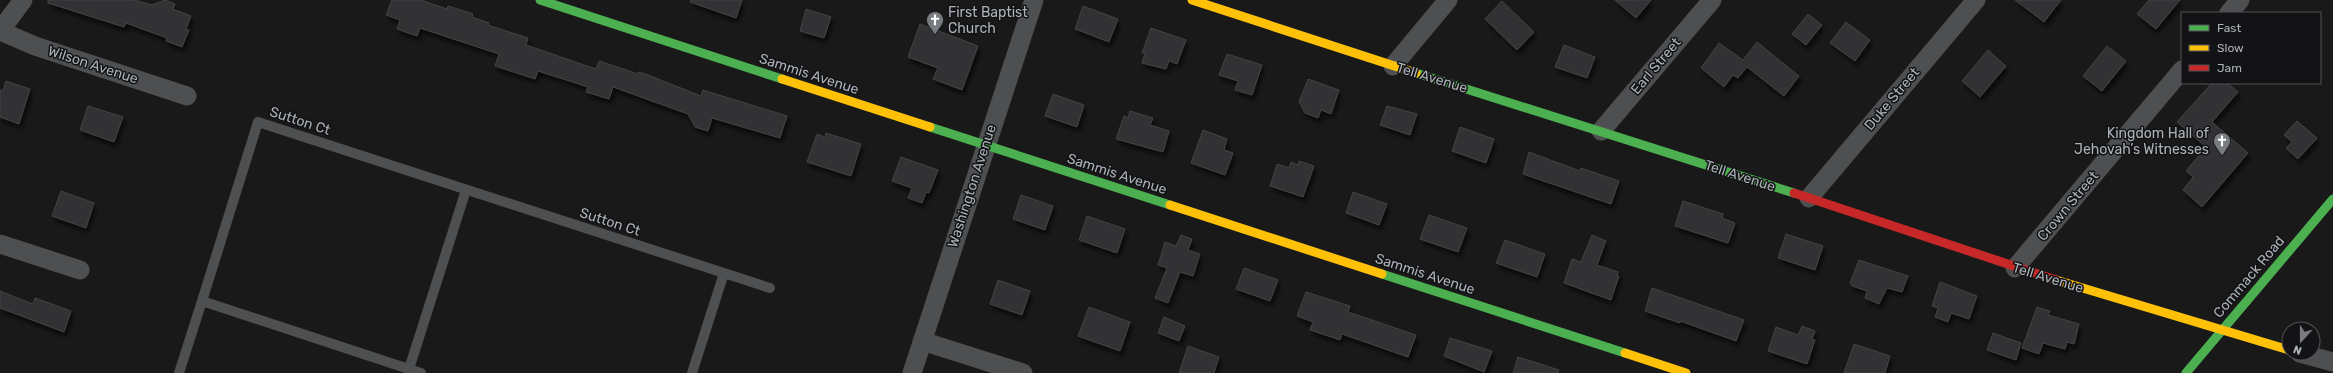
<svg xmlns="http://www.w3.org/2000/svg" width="2333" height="373" font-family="Rubik,sans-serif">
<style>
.building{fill:#333334;stroke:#414345;filter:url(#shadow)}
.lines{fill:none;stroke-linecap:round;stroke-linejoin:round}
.lane{stroke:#4d4f51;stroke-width:10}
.street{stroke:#4d4f51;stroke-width:19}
.fast{stroke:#4caf50;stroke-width:9}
.slow{stroke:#ffc107;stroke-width:9}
.jam{stroke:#c62828;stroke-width:9}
.labels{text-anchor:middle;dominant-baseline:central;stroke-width:3;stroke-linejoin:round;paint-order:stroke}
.poi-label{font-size:14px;fill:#abb2b8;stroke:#131315;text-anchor:start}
.street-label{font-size:14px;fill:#abb2b8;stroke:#131315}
</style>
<defs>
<filter id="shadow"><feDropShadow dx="2.5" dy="4.5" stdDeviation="2" flood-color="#0009"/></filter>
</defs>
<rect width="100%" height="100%" fill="#191919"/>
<path class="building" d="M48,0H134L152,5L165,0L175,4L173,9L191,16L186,29L189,30L182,47L166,41L167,38L126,23L124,27L48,3Z
M392,0H421L447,9L448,6L473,14L472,17L489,23L488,25L528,38L526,45L596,69L599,61L638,74L639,72L648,75L701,96L703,90L787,116L780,138L712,118L708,131L695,127L688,114L613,87L609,99L586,92L588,87L538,71L535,79L495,66L499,54L420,28L417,36L397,29L400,20L386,15Z
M691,0H742L736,18L690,2Z
M1615,0H1651L1636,18Z
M2015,0H2061L2044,22Z
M2149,0H2180L2156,29L2137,14Z
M1502,1L1534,32L1517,50L1485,19Z
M1083,6L1118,19L1109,42L1075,29Z
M806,9L831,17L824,38L800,31Z
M1808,14L1822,25L1806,45L1792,34Z
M1846,22L1870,40L1855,61L1830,43Z
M920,24L978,46L962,90L933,79L938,68L908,57Z
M1151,28L1186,40L1177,64L1169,61L1166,69L1142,63L1145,53H1142Z
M1757,42L1799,76L1784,96L1747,67L1738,78L1733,75L1724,87L1701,68L1719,43L1743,60Z
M1564,45L1595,57L1587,78L1555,67Z
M2107,46L2126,61L2102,91L2083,76Z
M1988,50L2006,66L1980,97L1962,81Z
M1227,54L1262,65L1252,95L1235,90L1238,81L1219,75Z
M1308,79L1339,90L1331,114L1321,110L1318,118L1305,113L1299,102Z
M6,81L30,89L19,124L0,117V90L3,91Z
M2212,83H2227L2238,92L2212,122L2248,153L2202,207L2183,190L2193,177L2186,171L2206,147L2177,122Z
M1053,94L1084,105L1077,127L1045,116Z
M88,106L123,117L114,142L80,130Z
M1387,106L1417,114L1410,135L1380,125Z
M1130,111L1153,118L1150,125L1169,131L1163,152L1116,139L1124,116L1128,118Z
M2297,121L2317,138L2298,159L2286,148L2292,142L2284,135Z
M1460,127L1494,139L1486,163L1452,151Z
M1203,130L1227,139L1224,150L1233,153L1225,175L1191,163Z
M826,133L861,144L851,176L807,162L817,134L825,137Z
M1529,152L1580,171L1581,168L1619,181L1611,204L1523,174Z
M901,157L938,170L929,193L926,192L922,203L908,198L912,188L892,181Z
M1299,161L1314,166L1303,197L1270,186L1277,164L1289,168L1291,162L1298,165Z
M61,191L94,203L86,228L52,216Z
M1353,192L1387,204L1379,225L1346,213Z
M1021,195L1053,206L1045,230L1013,219Z
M1683,201L1723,214L1722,218L1735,223L1728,243L1675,226Z
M1429,215L1467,228L1458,252L1420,239Z
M1087,216L1125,229L1117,253L1079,240Z
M1786,234L1823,246L1815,270L1778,258Z
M1181,235L1192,239L1188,250L1200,254L1193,276L1180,272L1168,303L1155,298L1167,268L1158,265L1165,242L1176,246Z
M1592,235L1606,241L1597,265L1618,272L1617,276H1619L1611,300L1564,283L1572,259L1581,262Z
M1505,240L1545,254L1537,277L1496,263Z
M1859,260L1908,276L1902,292L1887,288L1879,304L1865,298L1867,291L1852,286L1850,283Z
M1244,268L1278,280L1270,301L1236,289Z
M998,280L1030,291L1022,315L990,304Z
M1940,282L1977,296L1969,319L1951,313L1948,322L1935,317L1938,308L1932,306Z
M1652,288L1744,320L1736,341L1680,321V323L1645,311Z
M0,291L33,304L35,298L71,311L64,332L0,308Z
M1306,292L1350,306L1348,312L1416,335L1408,357L1342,334L1340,340L1310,330L1313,322L1297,316Z
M1089,307L1130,322L1120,351L1078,336Z
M2037,307L2050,311L2048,315L2079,324L2074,344L2067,342L2065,349L2043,343L2039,354L2022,348Z
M1164,317L1185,326L1179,341L1158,333Z
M1802,326L1815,331L1812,339L1815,340L1807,364L1768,351L1776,327L1798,335Z
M1993,333L2021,343L2016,360L1987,350Z
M1450,338L1492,351L1484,372L1444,356Z
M1854,344L1890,356L1885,373H1844Z
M1188,346L1219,357L1214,373H1179Z
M1518,357L1559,370L1558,373H1513Z"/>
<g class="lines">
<path class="lane" d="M724,273L770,288
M409,369L466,190
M179,373L202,301
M421,373L202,301L258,122L724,273L692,373"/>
<path class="street" d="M23,0L0,31L35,46L187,96
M2229,13L2240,0
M1393,66L1448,0
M1601,131L1712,0
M1809,198L1976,0
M0,244L80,270
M2015,268L2182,70
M922,341L1023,373
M2300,353L2333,362
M912,373L1034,0"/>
<path class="fast" d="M540,0L782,79
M1416,73L1794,193
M930,127L1170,205
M1382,274L1625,353
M2186,373L2333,199"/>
<path class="slow" d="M1192,0L1416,73
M782,79L930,127
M1170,205L1382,274
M2056,280L2289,350
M1625,353L1686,373"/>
<path class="jam" d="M1794,193L2056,280"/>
</g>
<defs>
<symbol id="church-pin" viewBox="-11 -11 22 30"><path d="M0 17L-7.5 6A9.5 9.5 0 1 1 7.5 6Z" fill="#787c80" stroke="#131315"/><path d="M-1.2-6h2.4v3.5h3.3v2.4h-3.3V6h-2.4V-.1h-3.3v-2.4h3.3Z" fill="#fff"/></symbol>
</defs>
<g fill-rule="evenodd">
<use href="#church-pin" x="925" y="10" width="20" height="27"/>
<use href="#church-pin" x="2212" y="131" width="20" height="27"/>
</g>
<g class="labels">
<g class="poi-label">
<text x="948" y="12">First Baptist<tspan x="948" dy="16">Church</tspan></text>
<text x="2209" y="133" text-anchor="end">Kingdom Hall of<tspan x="2209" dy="16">Jehovah’s Witnesses</tspan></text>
</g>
<g class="street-label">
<text transform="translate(93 65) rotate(18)">Wilson Avenue</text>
<text transform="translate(1656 66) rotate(-50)">Earl Street</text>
<text transform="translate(809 74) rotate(18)">Sammis Avenue</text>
<text transform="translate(1432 78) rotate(17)">Tell Avenue</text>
<text transform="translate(1892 99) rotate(-50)">Duke Street</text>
<text transform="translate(300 121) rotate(18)">Sutton Ct</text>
<text transform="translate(1117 174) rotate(18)">Sammis Avenue</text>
<text transform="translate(1740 176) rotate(18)">Tell Avenue</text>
<text transform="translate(972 186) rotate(-72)">Washington Avenue</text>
<text transform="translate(2068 206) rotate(-50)">Crown Street</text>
<text transform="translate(610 222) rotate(18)">Sutton Ct</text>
<text transform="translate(1425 274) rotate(18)">Sammis Avenue</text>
<text transform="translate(2249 277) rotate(-50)">Commack Road</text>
<text transform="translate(2048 278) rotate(17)">Tell Avenue</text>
</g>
</g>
<rect x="2181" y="12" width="140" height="72" fill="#131315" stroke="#505356"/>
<rect x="2189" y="25" width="20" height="6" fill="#4caf50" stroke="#505356"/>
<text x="2217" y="32" font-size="12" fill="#abb2b8">Fast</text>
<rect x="2189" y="45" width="20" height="6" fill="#ffc107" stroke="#505356"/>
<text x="2217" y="52" font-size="12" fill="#abb2b8">Slow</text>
<rect x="2189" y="65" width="20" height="6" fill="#c62828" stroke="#505356"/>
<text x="2217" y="72" font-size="12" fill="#abb2b8">Jam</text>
<g transform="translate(2301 341) rotate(201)"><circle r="19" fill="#131315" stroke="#505356"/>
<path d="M0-3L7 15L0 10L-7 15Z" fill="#787c80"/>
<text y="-6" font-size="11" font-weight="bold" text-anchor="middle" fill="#abb2b8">N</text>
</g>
</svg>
